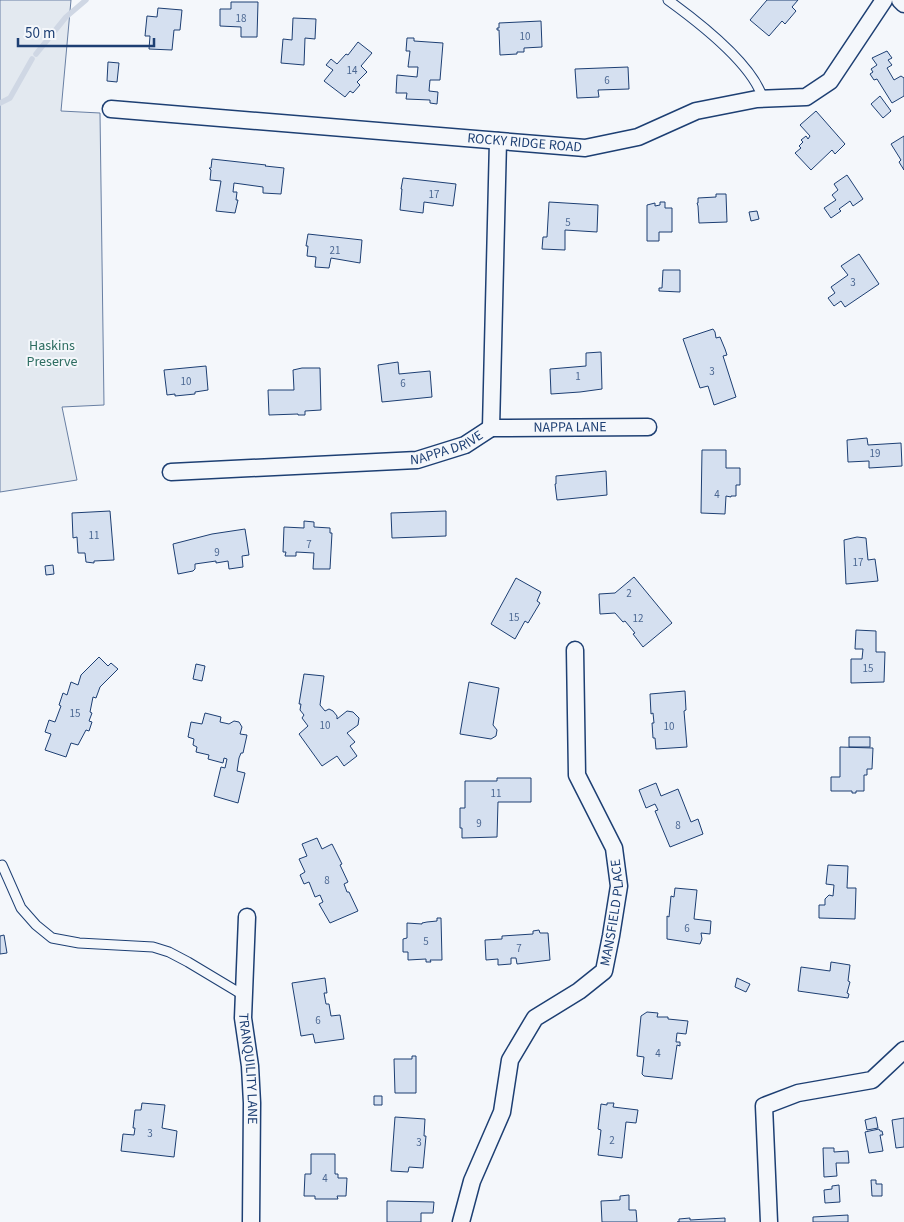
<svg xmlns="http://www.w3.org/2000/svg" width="904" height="1222" font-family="'Source Sans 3',sans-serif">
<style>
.green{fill:#e3e9f0;stroke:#687fa3}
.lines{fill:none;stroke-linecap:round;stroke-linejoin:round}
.stream{stroke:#cfd7e4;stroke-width:5.5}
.building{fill:#d5e0f0;stroke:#1d3f73}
.lane-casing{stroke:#1d3f73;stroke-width:11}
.street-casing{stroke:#1d3f73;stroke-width:19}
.lane{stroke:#f4f7fb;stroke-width:9}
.street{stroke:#f4f7fb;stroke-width:16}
.labels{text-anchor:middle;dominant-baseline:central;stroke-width:4;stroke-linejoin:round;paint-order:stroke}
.number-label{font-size:11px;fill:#4b6792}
.street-label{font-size:14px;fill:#1d3f73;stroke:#f4f7fb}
.park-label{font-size:14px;fill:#2c6c60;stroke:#f4f7fb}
</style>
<rect width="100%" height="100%" fill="#f4f7fb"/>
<path class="green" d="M0,0H71L61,111L100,113L104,405L62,407L77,480L0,492Z"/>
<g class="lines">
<path class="stream" d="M36,54L66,17L86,0
M0,103L10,98L32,59"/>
</g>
<path class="building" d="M767,0H798L792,7L796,11L785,24L782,21L769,36L750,20Z
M231,2H258L257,37H241V27L220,26V9H231Z
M158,8L182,10L180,30H174L172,50L149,49L150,36H145L147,16L157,17Z
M293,18L316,19L315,39L305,38L304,65L281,63L283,39L292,40Z
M541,21L542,47L524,48V52H517V54L500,55L499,30H497V28H499V23Z
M407,38H414V41L443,43L440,80H430L429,91L438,92L437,104L430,103V100L406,99L407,93H396L397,75L417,77L418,67H408L410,51H406Z
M358,42L372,53L361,66L367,72L357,82L360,85L353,93L350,91L345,97L324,81L333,70L326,65L331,59L337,64L346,54L348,55Z
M887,51L892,58L888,60L892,65L887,68L894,80L901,76L904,78V96L892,103L877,79L874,80L870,74L873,72L871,69L877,65L872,58Z
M108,62L119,63L117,82L107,81Z
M628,67L629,89L598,90L599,97L577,98L575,69Z
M880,96L891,111L883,118L871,104Z
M816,111L845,144L835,154L832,150L811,170L795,153L801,148L799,146L803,142L801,140L806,136L808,139L810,136L800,125Z
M904,136V170L899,162L901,160L891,144Z
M212,159L266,165L265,166L284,168L281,194L263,193V187L234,183L233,192H237L236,200H238L235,213L216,211L221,181L210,180L211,170L209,168H211Z
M847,175L863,199L853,206L850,201L839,209L841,211L831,218L824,208L836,200L832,195L838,190L834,184Z
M403,178L456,184L453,206L424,202L423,213L400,210L402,189H401Z
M716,194H726L727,222L699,223L698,206L697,203H698V198L716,197Z
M549,202L598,205L597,232L565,230V250L542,249L543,237H547Z
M660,202H665V208H672V232H659V241H647V205L655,203V206L660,205Z
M757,211L759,219L751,221L749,212Z
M308,234L362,240L360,263L331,258L329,268L315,267L316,257L307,256L308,246H306Z
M859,254L879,284L845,307L841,301L834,306L828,298L835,293L831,287L848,275L841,266Z
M663,270H680V292L659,291V288H662Z
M713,329L715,332L716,338L720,337L725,349L727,355L723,356L736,397L714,405L708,386L700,388L683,339Z
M601,352L602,389L580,392L551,394L550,369L586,366V353Z
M398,362L399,374L430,371L432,397L382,402L378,365Z
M206,366L208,390L195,392V394L175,396V394L167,395L164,370Z
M302,368H320L321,410L305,411V415H298V414L269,415L268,390H294L293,370Z
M867,438L868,445L901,443L902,466L869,468V461L848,462L847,440Z
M702,450H726V468H740V485H736V496H731V497L726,496L725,514L701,513Z
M606,471L607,495L557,500L555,484H556V476Z
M110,511L114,560L94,561V563L86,562L85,553H78L77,537L73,538L72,513Z
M446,511V536L392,538L391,513Z
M304,521L314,522V527L330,528V533H332L330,569H313L314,553L296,552V556H285L286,552H283L284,527L304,528Z
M245,529L249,555L242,556L243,567L229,569L228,561L216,563V561L195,564V569L193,571L178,574L173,544L212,534Z
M857,537L866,538L868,560L875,559L878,581L846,584L844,540Z
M53,565L54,574L46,575L45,566Z
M634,577L672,623L643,647L633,634L635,633L625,621L623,622L615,613L600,614L599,594L615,593Z
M516,578L541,592L537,601L540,603L528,623L525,621L515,639L491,624Z
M856,630L876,631V652H885L884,682L851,683V659H862L863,649H855Z
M99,657L108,666L111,663L118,669L100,687L96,698L93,697L90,712L92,713L89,721L92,722L89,731L86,730L78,745L71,743L66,757L45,750L51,734L45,732L49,720L55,722L61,706L59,705L63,693L67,695L71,682L78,685L81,675Z
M196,664L205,666L202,681L193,679Z
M304,674L324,676L320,705L325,711L329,709L333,711L337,716V719L347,711L353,712L359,718L358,725L347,733L355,742L350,746L357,756L344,766L337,756L322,766L299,734L308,726L302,718L304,715L300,710L301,704H299Z
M469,682L499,688L493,725L497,730L496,736L491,739L460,734Z
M685,691L686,710L684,711L687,747L656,749L655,738H653L652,723H654L653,713L651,714L650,694Z
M205,713L221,717L220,722L229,724L234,721L239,722L242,727L240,734L247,735L243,753H241L239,758L237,771L245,773L238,803L214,796L221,767L225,768L227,759L224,758L223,763L208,759L209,755L196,752L197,747L193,745L194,739L188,737L191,722L202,724Z
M849,737H870V747H849Z
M840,747L873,748L872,769H867V775H864V791H856V793H852V791H831V777H840Z
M497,778H531V802H498L497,837L462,838V828H460V808H465V781H497Z
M656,783L661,796L678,789L691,822L698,819L703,834L670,847L655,811L658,810L655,804L646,808L639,790Z
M317,838L322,849L332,844L342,864L340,865L348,882L344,884L347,892H349L358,911L330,923L319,904L323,902L320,895L315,897L309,882L304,884L300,875L305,872L299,859L307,856L302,844Z
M828,865L848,866L847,888H856L855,919L819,918V905H825V899L829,895L833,896L834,885L826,884Z
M675,888L697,890L694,919L711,921L710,934L701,933L702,939L700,944L667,939V916L669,917L671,896L674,897Z
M437,918H441L442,960H430L431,962H426V959L408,960V952H403V939L407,938V923L422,924V923L427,922L437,921Z
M539,930L540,933H548L550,960L517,964L516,958H511V964L498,965V959L486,960L485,940L502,939V936L533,934V931Z
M4,935L7,953L0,954V936Z
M831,962L850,965L848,981L850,982L847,993L849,994L848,998L798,991L801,967L830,971Z
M325,978L327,993H324L326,1004H329L331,1016L340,1015L344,1039L315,1043L313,1034L301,1036L292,983Z
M737,978L750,984L746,992L735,987Z
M647,1012L658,1013L657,1017H668V1019L688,1021L686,1034L677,1033L676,1042H680V1046L677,1045L672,1079L644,1076L642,1074L644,1057L637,1056L641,1016Z
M412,1056H416V1093H395L394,1059H412Z
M374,1096H382V1105H374Z
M142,1103L165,1105L162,1128L177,1131L174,1157L121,1151L123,1134L134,1135L135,1128H133L135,1110H141Z
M607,1103H614L613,1107L638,1110L636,1123L626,1122L622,1158L598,1155L601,1130L598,1129L601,1104L607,1105Z
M395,1117L425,1119L424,1136H426L423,1168L409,1167L408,1172L391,1171Z
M876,1117L878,1128L867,1130L865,1120Z
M904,1118V1147L896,1148L892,1120Z
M879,1129L880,1131H882L883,1135H880L883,1151L869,1153L865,1132Z
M823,1148H834V1152L848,1151L849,1163H836L837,1176L824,1177Z
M311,1154H335V1174H338V1178H347L346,1196H337L338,1199H315V1196H304L305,1174H311Z
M871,1180H876V1184H882V1196H872Z
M839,1185L840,1202L825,1203L824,1190L832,1189V1186Z
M629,1195V1210H636L637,1222H602L601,1201L620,1200V1196Z
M387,1201L434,1202L433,1213H421V1222H387Z
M848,1215V1222H813V1217Z
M690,1218V1220L725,1218V1222H677H679V1219Z"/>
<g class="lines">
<defs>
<path id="lane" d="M668,0C697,21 753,64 763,99
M2,865L21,908L36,925L52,938L79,943L153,947L169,952L188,962L243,995"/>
<g id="street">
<path d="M900,0L904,4"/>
<path id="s1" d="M111,109L585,148L638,137L696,111L757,99L806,97L830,81L884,0"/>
<path d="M491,428L498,141"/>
<path id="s2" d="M491,428L648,427"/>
<path id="s3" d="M171,472L417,460L465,445L491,428"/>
<path id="s4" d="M247,917L243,1018L250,1066L252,1103L251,1222"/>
<path id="s5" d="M461,1222L472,1181L502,1112L510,1060L535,1018L579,991L604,971L611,936L619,886L614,848L577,775L575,650"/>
<path d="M769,1222L764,1106L798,1093L872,1080L904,1050"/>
</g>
</defs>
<use href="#lane" class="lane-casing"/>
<use href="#street" class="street-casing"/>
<use href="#lane" class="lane"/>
<use href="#street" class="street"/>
</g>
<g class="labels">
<g class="number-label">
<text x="241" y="18">18</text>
<text x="525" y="36">10</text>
<text x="352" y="70">14</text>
<text x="607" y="80">6</text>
<text x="434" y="194">17</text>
<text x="568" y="222">5</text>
<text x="335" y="250">21</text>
<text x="853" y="282">3</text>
<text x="712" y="371">3</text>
<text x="578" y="376">1</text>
<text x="186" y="381">10</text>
<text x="403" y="383">6</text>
<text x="875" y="453">19</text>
<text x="717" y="494">4</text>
<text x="94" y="535">11</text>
<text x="309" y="544">7</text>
<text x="217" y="552">9</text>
<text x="858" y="562">17</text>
<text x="629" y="593">2</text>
<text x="514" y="617">15</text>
<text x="638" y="618">12</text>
<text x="868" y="668">15</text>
<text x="75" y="713">15</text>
<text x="325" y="725">10</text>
<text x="669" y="726">10</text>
<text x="496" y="793">11</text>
<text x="479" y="823">9</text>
<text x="678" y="825">8</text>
<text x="327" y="880">8</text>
<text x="687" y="928">6</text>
<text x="426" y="941">5</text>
<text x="519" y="948">7</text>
<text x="318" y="1020">6</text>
<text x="658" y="1053">4</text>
<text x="150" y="1133">3</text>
<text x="612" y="1140">2</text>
<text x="419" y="1142">3</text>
<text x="325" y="1178">4</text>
</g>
<g class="street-label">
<text stroke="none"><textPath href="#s1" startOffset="415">ROCKY RIDGE ROAD</textPath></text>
<text stroke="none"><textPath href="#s2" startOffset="79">NAPPA LANE</textPath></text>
<text stroke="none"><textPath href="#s3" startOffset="278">NAPPA DRIVE</textPath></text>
<text stroke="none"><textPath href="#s5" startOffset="362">MANSFIELD PLACE</textPath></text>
<text stroke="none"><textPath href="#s4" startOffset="152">TRANQUILITY LANE</textPath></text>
</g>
<g class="park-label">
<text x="52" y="346">Haskins<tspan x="52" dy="16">Preserve</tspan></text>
</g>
</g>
<path d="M18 38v8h136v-8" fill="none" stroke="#1d3f73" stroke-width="2.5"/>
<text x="25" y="38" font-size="15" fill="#1d3f73" stroke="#f4f7fb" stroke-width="4" paint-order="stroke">50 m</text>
</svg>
